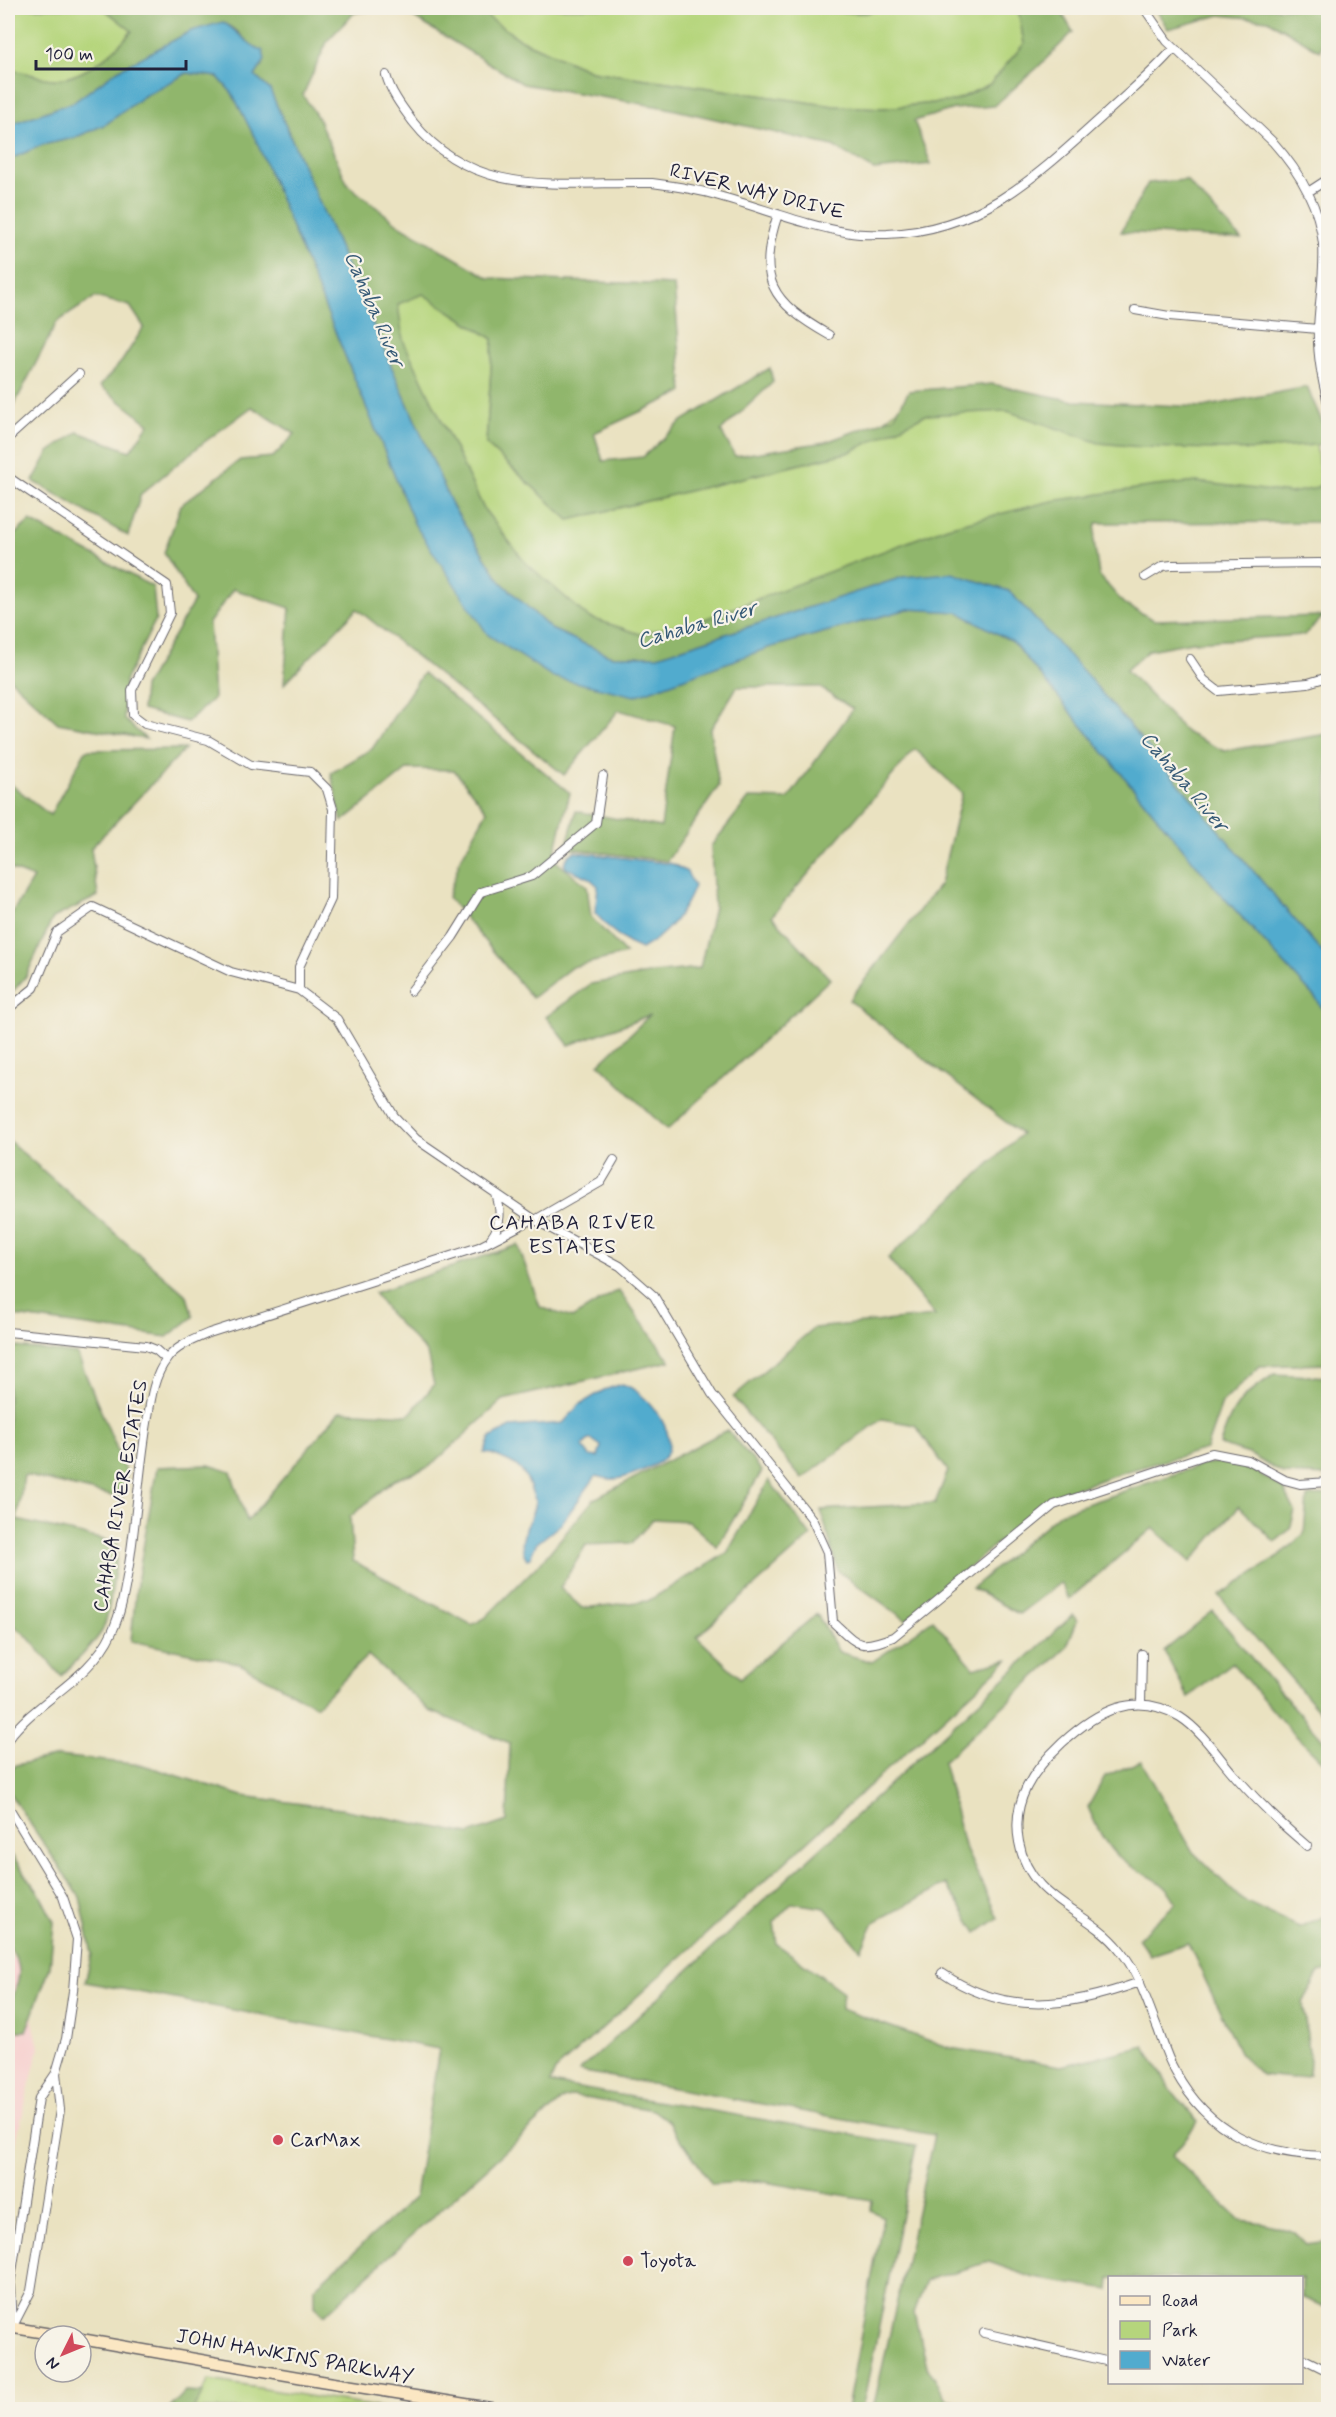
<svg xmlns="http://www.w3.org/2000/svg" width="1336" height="2417" font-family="Mynerve,sans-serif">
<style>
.built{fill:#f7d0cf}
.green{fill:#b5d57c;stroke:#6c7c5c;stroke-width:1.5}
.forest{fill:#90b66c;stroke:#596c54;stroke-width:1.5}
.water{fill:#51abce;stroke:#3a6684;stroke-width:1.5;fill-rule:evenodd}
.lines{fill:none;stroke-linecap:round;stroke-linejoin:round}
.street-casing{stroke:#68656a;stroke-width:10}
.secondary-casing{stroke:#68656a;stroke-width:13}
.street{stroke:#fff;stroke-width:8}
.secondary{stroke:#fbe7c3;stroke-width:10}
.poi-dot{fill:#d1495b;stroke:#f7f3e8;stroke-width:2}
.labels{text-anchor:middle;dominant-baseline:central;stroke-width:4.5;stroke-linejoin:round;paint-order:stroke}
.street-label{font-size:20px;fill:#22223b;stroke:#f7f3e8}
.poi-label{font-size:20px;fill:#22223b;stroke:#f7f3e8;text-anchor:start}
.water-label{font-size:21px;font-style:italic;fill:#355976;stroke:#f7f3e8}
.neighbourhood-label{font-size:21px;letter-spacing:1.5px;fill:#22223b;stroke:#f7f3e8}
</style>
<rect width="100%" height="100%" fill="#f7f3e8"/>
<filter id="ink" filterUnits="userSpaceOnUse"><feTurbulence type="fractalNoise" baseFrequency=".0167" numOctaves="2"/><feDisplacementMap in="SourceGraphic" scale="12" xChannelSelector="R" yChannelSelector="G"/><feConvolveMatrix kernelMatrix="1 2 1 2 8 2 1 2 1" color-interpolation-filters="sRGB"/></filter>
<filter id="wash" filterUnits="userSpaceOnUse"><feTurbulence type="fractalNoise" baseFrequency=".008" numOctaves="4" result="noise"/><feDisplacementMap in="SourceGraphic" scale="24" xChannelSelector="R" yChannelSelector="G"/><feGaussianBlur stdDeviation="1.35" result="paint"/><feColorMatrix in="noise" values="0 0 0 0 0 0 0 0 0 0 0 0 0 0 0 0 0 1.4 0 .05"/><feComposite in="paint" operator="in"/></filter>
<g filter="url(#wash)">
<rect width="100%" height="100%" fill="#eae2c1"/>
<path class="built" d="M8,1955L19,1963L39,2047L8,2173Z"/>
<path class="green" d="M8,8H103L132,31C114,52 84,79 54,79C38,80 23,69 8,71Z
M484,8H736L866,13L883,8H1018L1024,44L990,84L955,101L883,108L834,106L591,71L521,40L488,17Z
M443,257L493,339L486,444L569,520L850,452L899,407L1007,392L1118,442L1314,425L1322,495L1201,490L632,654L515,580L369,297Z
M209,2380L388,2409H193Z"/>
<path class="forest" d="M103,8H484L488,17L521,40L591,71L834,106L884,108L955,101L990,84L1024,44L1018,8H1059L1073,32L1037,68L994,106L954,109L914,121L931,164L874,170L833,146L667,108L523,84L411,16L377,9L354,13L328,40L303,95L318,118L348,185L399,225L489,278L674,285L683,392L594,433L603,461L643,457L682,421L770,368L773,382L721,431L735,456L826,442L894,417L909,391L992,384L1074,401L1203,407L1307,387L1328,435V444L1251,450L1141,447L1099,443L1007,411L925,415L850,452L569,520L486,444L493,339L423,294L398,304L403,340L484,509L525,562L588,617L640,634L705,619L947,527L1052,501L1156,486L1197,482L1290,493L1313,489L1328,481V522L1096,523L1094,542L1099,575L1124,604L1154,620L1324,616L1304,635L1192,642L1149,650L1126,670L1187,733L1224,751L1328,734V959L1084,672L1009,591L903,577L658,656H611L551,629L501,582L453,507L270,90L255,76L265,60L237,31L223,22L118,70L74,102L8,125V71C23,69 38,79 54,79C84,79 114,52 132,31Z
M736,8H883L866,13Z
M1155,8H1328V25L1320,51L1268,20L1220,15L1168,29Z
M187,73L218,77L232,93L256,140L415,525L635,696L768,648L908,609L958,612L1013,642L1218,891L1318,1001L1328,1019V1364L1260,1366L1222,1403L1206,1449L1117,1474L1052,1497L906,1620L838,1571L821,1510L935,1503L948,1471L915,1425L882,1419L802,1479L733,1397L814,1328L935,1316L888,1258L1021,1134L849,1000L940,884L962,793L915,749L772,916L830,979L667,1130L599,1064L650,1015L569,1045L546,1017L591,984L653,973L700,968L714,907L711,846L749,798L788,799L853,709L819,687H737L710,730L719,786L667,861L566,848L576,811L661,827L675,726L619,710L564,775L357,609L284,684L290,608L233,589L209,623L214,698L187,722L142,710L144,687L194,601L164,553L181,505L240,460L273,457L295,434L252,407L203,443L141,494L128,536L33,481L49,452L78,432L130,451L149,424L100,386L122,361L144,327L130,306L95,297L57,322L8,417V160L42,145L74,138L106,124L144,96Z
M1186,180L1241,239L1121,232L1148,183Z
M30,521L153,587L156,619L125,681L124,719L146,739L58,723L8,677V540Z
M423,673L570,793L553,859L587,886L591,917L626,954L572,967L532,998L448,897L460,860L487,811L454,770L408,769L342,822L331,773L372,749Z
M185,749L91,848L98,896L53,918L26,976L8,997V920L33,878L8,868V782L50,815L86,750Z
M8,1140L187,1296L193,1317L167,1337L8,1315Z
M518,1245L540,1307L572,1318L618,1290L670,1361L503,1400L429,1467L394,1480L350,1517L353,1561L472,1625L485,1618L543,1560L594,1499L727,1430L762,1471L717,1547L688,1521L653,1519L632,1543L586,1545L560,1588L582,1608L648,1601L727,1553L769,1480L811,1536L697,1637L740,1678L817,1614L839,1652L872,1662L933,1620L974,1668L1009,1659L555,2071L550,2083L916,2146L862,2409H847L883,2217L871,2210L872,2200L759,2181L712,2184L668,2121L653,2110L573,2096L563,2099L324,2315L315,2306V2287L415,2197L439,2049L85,1982L92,1954L80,1897L8,1791L9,1774L16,1765L58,1756L143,1765L243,1796L341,1809L469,1834L507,1821L510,1743L430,1711L368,1655L316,1706L238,1663L131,1641L136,1589L157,1467L209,1465L231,1472L247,1521L340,1411L409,1415L434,1385L427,1353L389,1313L374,1293Z
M8,1346L77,1354L127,1473L121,1498L24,1475L17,1520L118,1543C117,1558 109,1620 102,1631C91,1648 75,1662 61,1676L26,1635L8,1621Z
M1275,1374L1328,1377V1476L1284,1474L1249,1454L1220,1445C1231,1407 1241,1396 1275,1374Z
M1220,1462L1252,1469L1284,1489L1295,1511L1290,1529L1275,1542L1239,1506L1191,1562L1153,1528L1069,1599L1060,1583L1019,1614L972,1588L1060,1513L1204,1464Z
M1328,1494V1721L1219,1596L1276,1558L1304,1534L1307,1497Z
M1213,1611L1268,1678L1328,1745V1767L1289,1729L1232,1663L1188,1697L1164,1651Z
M1073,1615L1077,1621L1066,1648L943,1762L964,1846L998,1918L977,1933L946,1884L874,1922L861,1950L825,1908L792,1903L774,1922L777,1944L843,1992L841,2009L950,2048L1061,2066L1145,2046L1169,2087L1198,2122L1172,2156L1240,2220L1264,2223L1294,2232L1306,2244L1328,2241V2308L1302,2297V2278H1110L1109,2290L1034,2278L989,2262L926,2280L914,2313L927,2366L947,2399L991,2409H873L934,2135L579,2071Z
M1141,1761L1193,1852L1242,1900L1299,1927L1328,1915V1971L1319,1973L1303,2003L1310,2060L1309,2075L1293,2078L1261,2075L1239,2052L1188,1943L1150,1955L1138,1938L1176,1903C1164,1877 1145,1877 1123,1861C1106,1848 1096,1826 1088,1807L1105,1776Z
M8,1850L39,1893L54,1922L50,1967L26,2031H8C7,2025 7,2018 8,2012C15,1984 29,1973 8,1945Z
M185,2392L203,2393L193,2409H169Z"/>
<path class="water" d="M223,22C238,31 247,45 263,51L265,60L255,76L270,90L453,507L501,582L551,629L611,656H658L903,577L952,573L1009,591L1084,672L1328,959V1019L1318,1001L1218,891L1013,642L958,612L908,609L768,648L635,696L553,677L488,635L415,525L256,140L232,93L218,77L187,73L144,96L106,124L74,138L42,145L8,160V125L74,102L118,70L191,31Z
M575,852L673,864L687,872L694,886C684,913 666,935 641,949L628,943L610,929L595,913L598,886L588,877L566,868L564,863L569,855Z
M622,1384C645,1390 681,1434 665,1457C659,1465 624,1479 614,1479C609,1480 601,1477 596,1476L561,1524L536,1544L530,1558L527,1559C513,1539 535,1520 535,1500C534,1496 531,1491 530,1487C526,1474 520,1466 506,1460C499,1458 492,1452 484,1453L490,1438L511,1427L563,1423L579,1405L604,1390ZM591,1439L601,1446L598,1457L590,1456L583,1447L586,1442Z"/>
</g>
<g filter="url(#ink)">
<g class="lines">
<defs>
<path id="street" d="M1144,8L1167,41L1273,142C1299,171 1319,204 1323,244C1325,273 1319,301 1318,330C1317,354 1322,380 1328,403
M386,75C391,93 402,107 413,122C475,201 564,181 652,183C675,186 697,189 719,196C763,208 806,226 851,233C863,235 875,234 887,234C980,231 1037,176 1102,117C1126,94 1153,73 1174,48
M1308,192L1328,179
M778,214C756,280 771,302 829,335
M1135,310L1169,316L1318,329
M8,438L79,374
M8,477L167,585L170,613L132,690L133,715L145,724L208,740L251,765L310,772L327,789L333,809L331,899L299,967V990
M1145,577L1163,566L1172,565L1320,563L1328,566
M1190,659L1204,680L1218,691L1308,683L1328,677
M411,991L453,937L481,892L532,876L596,823L603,776
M8,1009L34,988L57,932L93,907L231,972L299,990L337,1019L394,1116L416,1139L535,1220L620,1266L654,1296L712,1394L812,1519L827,1552L833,1622C859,1646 859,1650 893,1637L1054,1505L1212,1453L1248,1460L1285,1480L1300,1484L1328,1482
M535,1220L601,1182L614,1160
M491,1238C502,1224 501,1210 496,1194
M8,1332L146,1346L156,1350L166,1359
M1141,1704L1142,1654
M8,1739C39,1698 90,1680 112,1632C122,1611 125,1588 129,1565C136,1520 139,1474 146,1429C150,1406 152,1378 167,1359C176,1346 195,1339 209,1333L479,1247L533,1219
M8,1806L63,1897L77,1939L73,1991L66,2039L56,2073
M1307,1846C1281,1824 1258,1802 1236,1777C1218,1757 1202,1731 1180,1717C1135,1689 1096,1712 1062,1743C1033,1770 1011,1801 1019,1842C1030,1903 1088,1908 1121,1951C1139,1974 1147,2002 1158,2029C1163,2043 1167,2058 1175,2071C1209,2133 1260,2155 1328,2156
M942,1973C1006,2017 1070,2007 1140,1982
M56,2073L60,2110L31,2291L12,2328L10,2285L39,2098Z
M984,2333L1110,2362
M1302,2358L1328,2371"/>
<path id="secondary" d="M8,2327L64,2336
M81,2339L321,2381L503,2410"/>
</defs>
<use href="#street" class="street-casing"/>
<use href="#secondary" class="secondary-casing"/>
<use href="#street" class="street"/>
<use href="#secondary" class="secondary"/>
</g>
</g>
<g class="poi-dot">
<circle cx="278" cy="2140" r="6"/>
<circle cx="628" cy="2261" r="6"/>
</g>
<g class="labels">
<g class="street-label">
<text transform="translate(757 192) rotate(14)">RIVER WAY DRIVE</text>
<text transform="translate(121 1496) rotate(-80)">CAHABA RIVER ESTATES</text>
<text transform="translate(295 2357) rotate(10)">JOHN HAWKINS PARKWAY</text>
</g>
<g class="poi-label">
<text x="290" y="2140">CarMax</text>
<text x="640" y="2261">Toyota</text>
</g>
<g class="water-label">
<text transform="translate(374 309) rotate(67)">Cahaba River</text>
<text transform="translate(697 625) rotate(-16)">Cahaba River</text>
<text transform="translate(1184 782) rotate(50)">Cahaba River</text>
</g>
<g class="neighbourhood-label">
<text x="573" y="1223">CAHABA RIVER<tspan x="573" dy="24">ESTATES</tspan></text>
</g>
</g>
<rect width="1336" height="2417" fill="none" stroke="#f7f3e8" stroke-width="30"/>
<rect x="1108" y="2276" width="195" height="108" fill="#f7f3e8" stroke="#a29fa3" stroke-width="1.5"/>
<rect x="1120" y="2296" width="30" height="9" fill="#fbe7c3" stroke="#a29fa3" stroke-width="1.5"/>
<text x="1162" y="2306" font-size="18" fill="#22223b">Road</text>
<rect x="1120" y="2321" width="30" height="18" fill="#b5d57c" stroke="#a29fa3" stroke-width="1.5"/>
<text x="1162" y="2336" font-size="18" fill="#22223b">Park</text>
<rect x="1120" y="2351" width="30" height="18" fill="#51abce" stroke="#a29fa3" stroke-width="1.5"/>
<text x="1162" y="2366" font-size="18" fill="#22223b">Water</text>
<g transform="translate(63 2354) rotate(227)"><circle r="28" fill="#f7f3e8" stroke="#a29fa3" stroke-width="1.5"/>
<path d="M0-4.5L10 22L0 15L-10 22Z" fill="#d1495b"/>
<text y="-9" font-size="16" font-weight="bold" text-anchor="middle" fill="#22223b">N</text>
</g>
<path d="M36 60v9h150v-9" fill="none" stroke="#22223b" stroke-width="3"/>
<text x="45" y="60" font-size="18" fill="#22223b" stroke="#f7f3e8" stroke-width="4.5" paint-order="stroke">100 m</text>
</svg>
